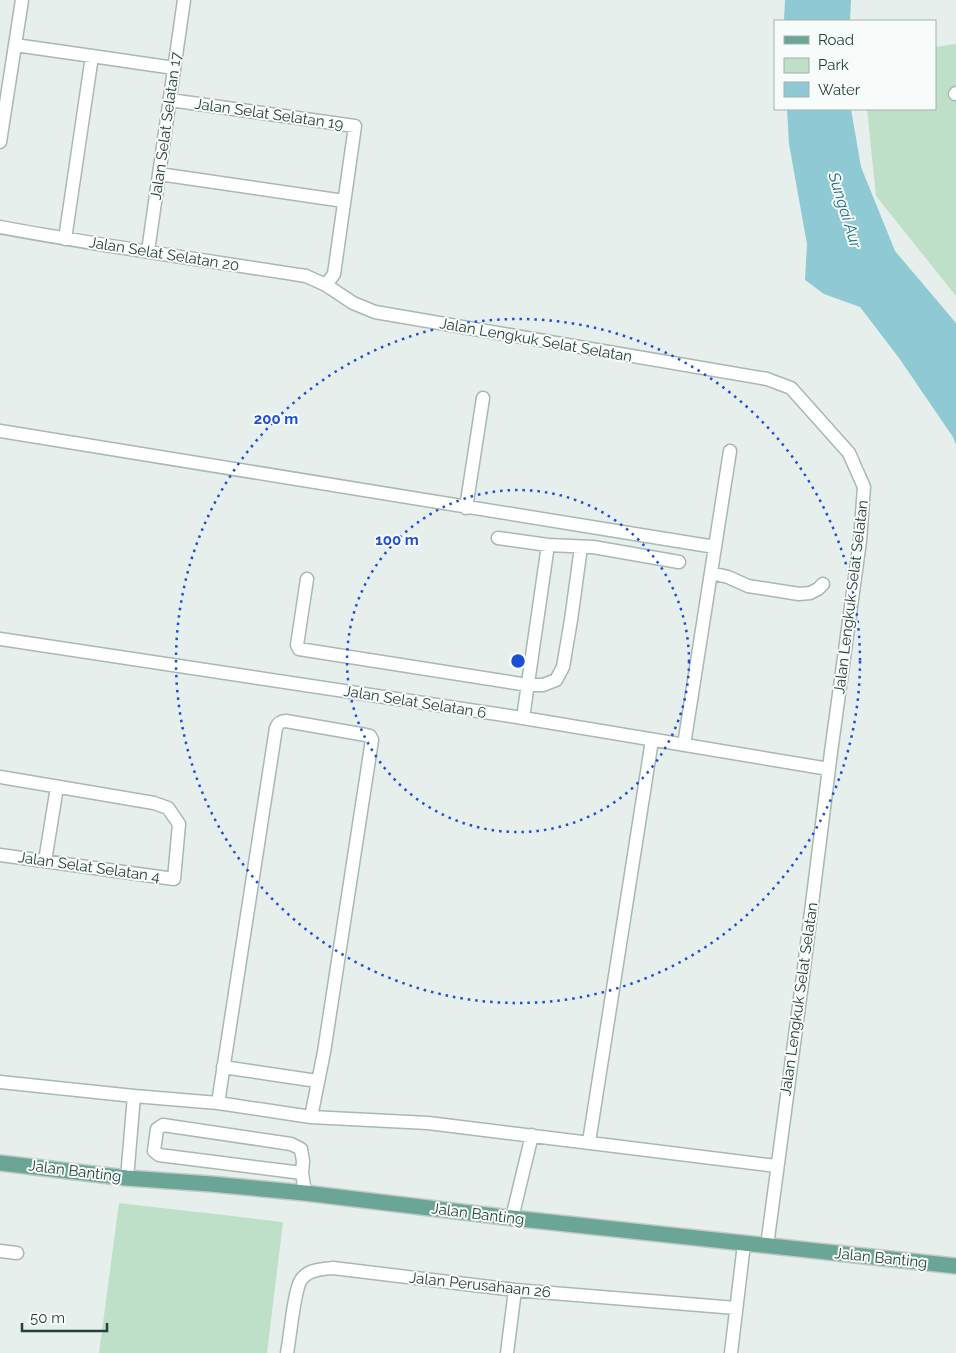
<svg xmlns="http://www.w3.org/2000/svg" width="956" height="1353" font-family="Raleway,sans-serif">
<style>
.green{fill:#bfe0c8}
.water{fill:#8ec9d4}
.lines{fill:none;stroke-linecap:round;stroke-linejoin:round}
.minor-casing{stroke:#a8b8b2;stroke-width:15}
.major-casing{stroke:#c2cac8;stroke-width:18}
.minor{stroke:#fff;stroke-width:12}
.major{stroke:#6aa596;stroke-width:15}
.ring{fill:none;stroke:#1d4ed8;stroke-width:2.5;stroke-dasharray:2.5 5}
.labels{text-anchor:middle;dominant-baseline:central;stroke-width:4;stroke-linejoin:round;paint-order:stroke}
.street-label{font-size:15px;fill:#24423a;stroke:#f7fbf9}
.water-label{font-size:16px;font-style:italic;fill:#1c6f80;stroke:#f7fbf9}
.centre{fill:#1d4ed8;stroke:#f7fbf9;stroke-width:2.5}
.ring-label{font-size:15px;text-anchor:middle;font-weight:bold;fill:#1d4ed8;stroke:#f7fbf9;stroke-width:4;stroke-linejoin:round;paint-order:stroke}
</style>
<rect width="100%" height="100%" fill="#e6efeb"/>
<path class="green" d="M956,44V296L876,196L867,109H935V47Z
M119,1203L283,1222L267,1353H99Z"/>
<path class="water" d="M785,0H851L850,21H784Z
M787,109H851L861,167L895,251L956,323V445L953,437L899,358L860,307L824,294L805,280L807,244L789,144Z"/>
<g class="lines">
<defs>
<path id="minor" d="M15,45L92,56L65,239
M92,56L174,68
M955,94L956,93
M170,100L355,126L334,274L326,285
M0,142L22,0
M159,174L344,201
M0,227C102,246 204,260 306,276L326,285L353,303L375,312L767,379L791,388L849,453L864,487L860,541L831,752L803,976L767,1246
M148,251L184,0
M0,431L715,547
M466,508L483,398
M498,538L548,545L593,547L679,562
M711,573L728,577L748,586L799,594L810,593L818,589L823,584
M307,579L297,645L299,649L528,685H543L556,680L563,667L571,620L581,547
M0,639L523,718L829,769
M523,718L548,545
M684,745L730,451
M0,777L154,803L168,808L179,824L174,879L0,855
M45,861L57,787
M223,1067L317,1081
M0,1082L134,1096L127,1178
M134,1096L218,1103L311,1117L428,1123L776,1166
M218,1103L276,728C278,723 280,721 286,721L366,735L370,736L372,740L324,1052L311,1117
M589,1142L652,740
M302,1173L159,1155L154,1151L157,1129L163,1125L291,1144L301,1149L303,1161L302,1173L305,1193
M512,1218L532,1135
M0,1251L17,1253
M287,1353C290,1338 294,1290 301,1280C307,1270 322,1269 333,1268L515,1290L736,1308
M507,1353L515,1290
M731,1353L744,1244"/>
<path id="major" d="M0,1163L127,1178L211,1184L305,1193L512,1218L956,1266"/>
</defs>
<use href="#minor" class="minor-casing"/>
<use href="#major" class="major-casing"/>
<use href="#minor" class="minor"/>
<use href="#major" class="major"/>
</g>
<g class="ring">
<circle cx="518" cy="661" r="171"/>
<circle cx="518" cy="661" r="342"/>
</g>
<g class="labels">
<g class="street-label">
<text transform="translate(269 114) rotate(8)">Jalan Selat Selatan 19</text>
<text transform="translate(166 126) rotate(-82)">Jalan Selat Selatan 17</text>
<text transform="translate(164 254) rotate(9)">Jalan Selat Selatan 20</text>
<text transform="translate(536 340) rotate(10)">Jalan Lengkuk Selat Selatan</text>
<text transform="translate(851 597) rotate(-83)">Jalan Lengkuk Selat Selatan</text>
<text transform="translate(415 702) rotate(9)">Jalan Selat Selatan 6</text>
<text transform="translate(89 867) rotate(8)">Jalan Selat Selatan 4</text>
<text transform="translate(799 999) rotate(-82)">Jalan Lengkuk Selat Selatan</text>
<text transform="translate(75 1171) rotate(7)">Jalan Banting</text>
<text transform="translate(478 1214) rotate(7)">Jalan Banting</text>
<text transform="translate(881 1258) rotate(6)">Jalan Banting</text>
<text transform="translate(480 1285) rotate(6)">Jalan Perusahaan 26</text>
</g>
<g class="water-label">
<text transform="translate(845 210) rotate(73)">Sungai Aur</text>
</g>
</g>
<circle cx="518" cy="661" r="8" class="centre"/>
<g class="ring-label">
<text x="276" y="424">200 m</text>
<text x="397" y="545">100 m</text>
</g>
<rect x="774" y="20" width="162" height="90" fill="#f7fbf9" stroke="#a3b1ad"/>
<rect x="784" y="36" width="25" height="8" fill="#6aa596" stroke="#a3b1ad"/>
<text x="818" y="45" font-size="15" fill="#24423a">Road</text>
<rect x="784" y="58" width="25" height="15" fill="#bfe0c8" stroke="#a3b1ad"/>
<text x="818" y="70" font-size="15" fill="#24423a">Park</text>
<rect x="784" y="82" width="25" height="15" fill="#8ec9d4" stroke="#a3b1ad"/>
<text x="818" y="95" font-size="15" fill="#24423a">Water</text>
<path d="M22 1323v8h85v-8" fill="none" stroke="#24423a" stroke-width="2.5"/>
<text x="30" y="1323" font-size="15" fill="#24423a" stroke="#f7fbf9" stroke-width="4" paint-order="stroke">50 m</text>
</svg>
